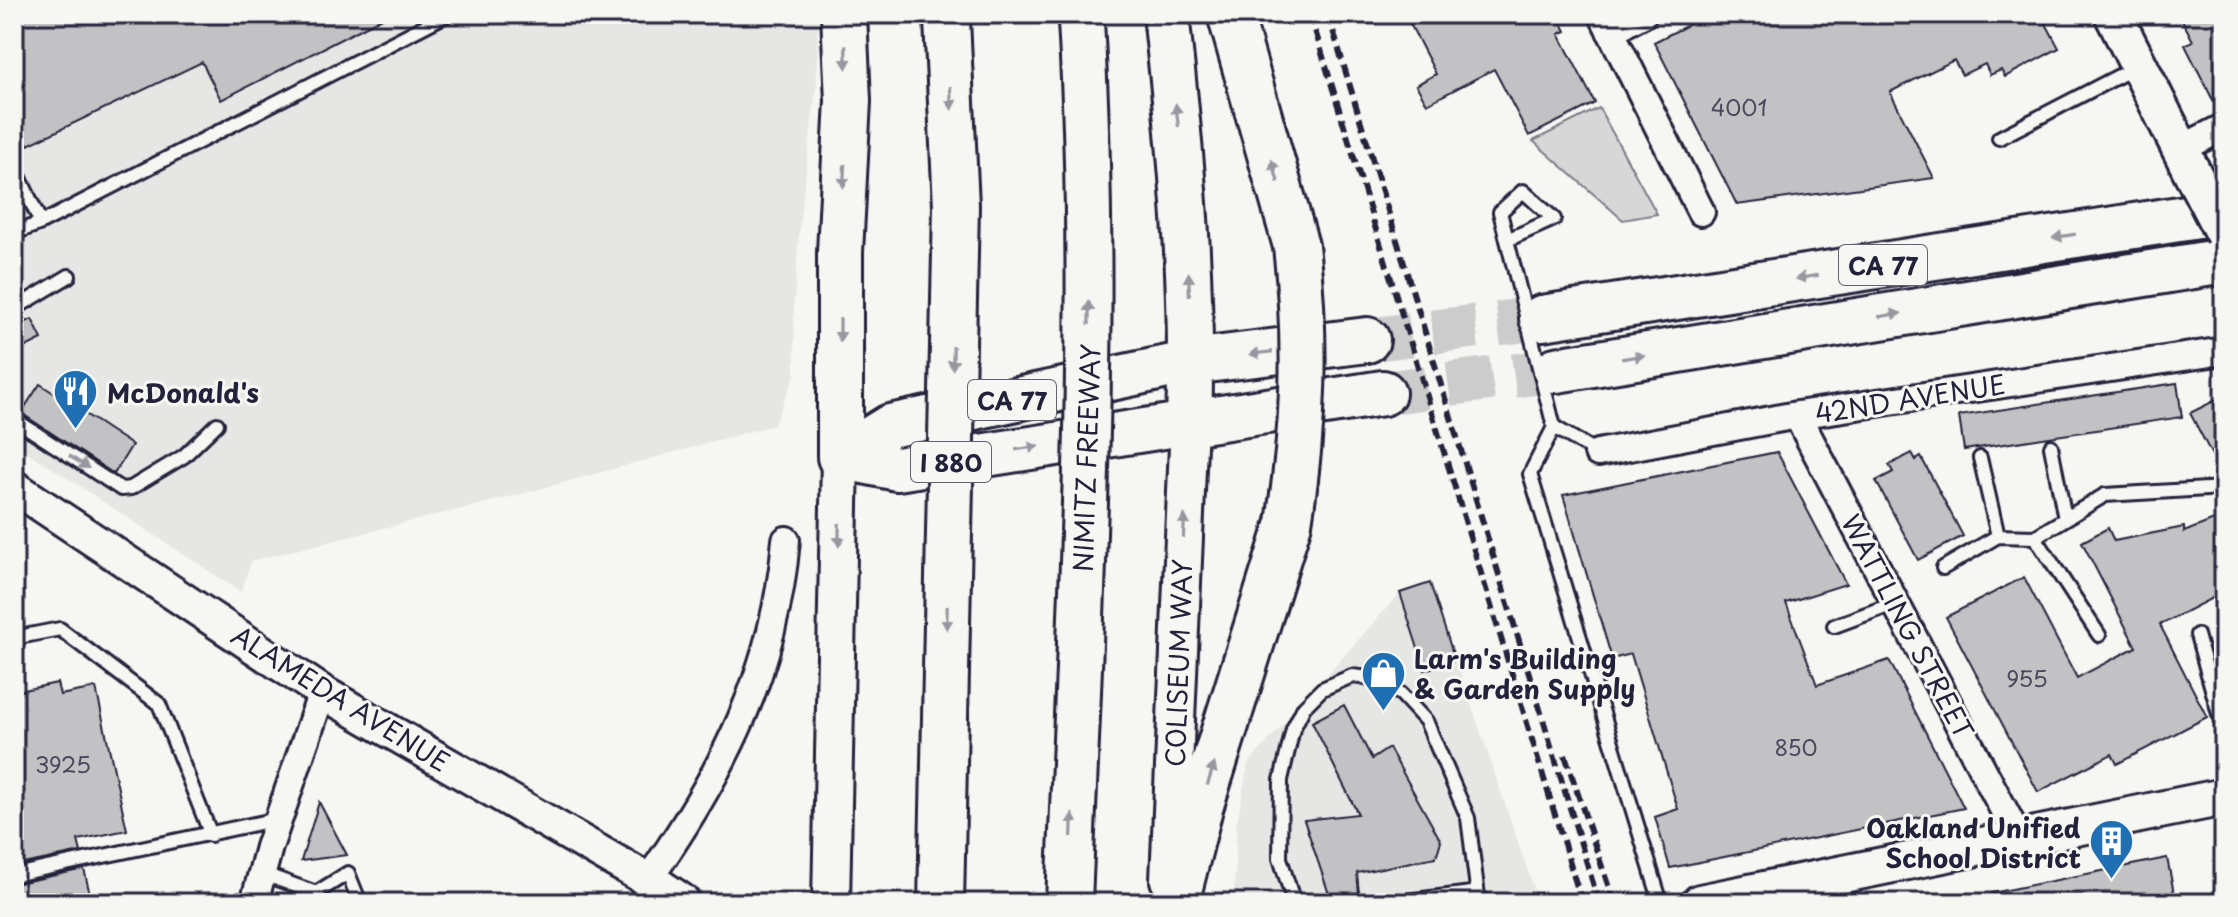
<svg xmlns="http://www.w3.org/2000/svg" width="2238" height="917" font-family="'Playpen Sans',sans-serif">
<style>
.built{fill:#e6e6e4}
.green{fill:#d7d7d7;stroke:#7c7c89;stroke-width:2}
.building{fill:#c2c2c4;stroke:#22223b;stroke-width:2}
.lines{fill:none;stroke-linecap:round;stroke-linejoin:round}
.motorway-tunnel{stroke:#cccccd;stroke-width:44;stroke-dasharray:44 22;stroke-linecap:butt}
.service-casing{stroke:#22223b;stroke-width:18}
.minor-casing{stroke:#22223b;stroke-width:32}
.tertiary-casing{stroke:#22223b;stroke-width:38}
.secondary-casing{stroke:#22223b;stroke-width:42}
.trunk-casing{stroke:#22223b;stroke-width:48}
.motorway-casing{stroke:#22223b;stroke-width:50}
.service{stroke:#f6f6f2;stroke-width:12}
.minor{stroke:#f6f6f2;stroke-width:26}
.tertiary{stroke:#f6f6f2;stroke-width:32}
.secondary{stroke:#f6f6f2;stroke-width:36}
.trunk{stroke:#f6f6f2;stroke-width:42}
.motorway{stroke:#f6f6f2;stroke-width:44}
.rail{stroke:#22223b;stroke-width:6;stroke-dasharray:12 6;stroke-linecap:butt}
.secondary-bridge-casing{stroke:#22223b;stroke-width:42;stroke-linecap:butt}
.motorway-bridge-casing{stroke:#22223b;stroke-width:50;stroke-linecap:butt}
.secondary-bridge{stroke:#f6f6f2;stroke-width:36}
.motorway-bridge{stroke:#f6f6f2;stroke-width:44}
.oneway{fill:#9797a0}
.labels{text-anchor:middle;dominant-baseline:central;stroke-width:6;stroke-linejoin:round;paint-order:stroke}
.number-label{font-size:22px;fill:#4a4a5d}
.shield{fill:#f6f6f2;stroke:#626272;stroke-width:2}
.shield-label{font-size:24px;font-weight:bold;fill:#22223b}
.poi-label{font-size:26px;font-weight:bold;fill:#22223b;stroke:#f6f6f2;text-anchor:start}
.street-label{font-size:26px;fill:#22223b;stroke:#f6f6f2}
</style>
<rect width="100%" height="100%" fill="#f6f6f2"/>
<filter id="ink" filterUnits="userSpaceOnUse"><feTurbulence type="fractalNoise" baseFrequency=".0125" numOctaves="2"/><feDisplacementMap in="SourceGraphic" scale="16" xChannelSelector="R" yChannelSelector="G"/><feConvolveMatrix kernelMatrix="1 2 1 2 8 2 1 2 1" color-interpolation-filters="sRGB"/></filter>
<g filter="url(#ink)">
<path class="built" d="M14,14H818L817,81L800,220L794,304L795,375L774,425L514,496L251,561L241,592L14,443Z
M1430,583L1534,889L1474,903H1234L1236,827L1248,764L1400,593Z"/>
<path class="green" d="M1599,108L1657,214L1623,220L1533,141Z"/>
<path class="building" d="M14,14H390L221,100L202,62L28,145L14,117Z
M1405,14H1557L1566,31L1559,34L1595,103L1529,136L1494,69L1427,104L1416,85L1436,74Z
M1710,14H2041L2059,48L2005,77L2001,70L1990,75L1985,64L1962,75L1954,60L1890,92L1934,178L1737,205L1654,42Z
M2179,14H2224V111L2219,112L2185,45L2193,41Z
M32,319L42,339L14,353V328Z
M2177,383L2182,417L1964,450L1959,416Z
M40,384L132,445L114,474L21,413Z
M2224,396V478L2190,413Z
M1777,452L1846,584L1786,603L1817,685L1889,660L1964,808L1670,868L1655,817L1678,809L1631,654L1612,659L1563,495Z
M1912,453L1916,460L1921,457L1963,536L1918,560L1876,481L1893,472L1889,465Z
M2224,516V592L2160,625L2207,717L2117,764L2112,754L2038,792L1946,617L2024,577L2077,678L2136,647L2082,542L2108,528L2114,541L2184,527V532Z
M1430,583L1455,660L1425,670L1400,593Z
M57,683L60,695L96,688L127,830L78,840L81,852L14,866V692Z
M1344,705L1372,759L1389,748L1441,841L1436,857L1357,873L1359,893L1331,900L1304,820L1358,814L1312,722Z
M319,802L347,855L301,861Z
M2167,858L2176,903H1992V893Z
M84,869L92,903H14V884Z"/>
<g class="lines">
<path class="motorway-tunnel" d="M1367,340L1542,318
M1383,393L1556,370"/>
<defs>
<path id="service" d="M1999,138L2136,67
M14,165L41,223
M14,233L41,223L448,14
M1507,240L1554,219L1523,191L1500,212L1554,427L1598,453
M14,309L69,276
M14,419L121,489L131,488L184,456L217,424
M1554,427L1530,474L1661,903
M2051,446L2065,519
M1980,458L1998,536
M1943,568L1998,536L2035,537
M1834,626L1896,603
M2099,635L2035,537L2105,495L2224,488
M2197,635L2224,732
M14,638L60,629L159,704L211,835
M261,873L316,893
M14,875L278,819
M314,903L316,893L348,873L360,903
M1294,903L1280,858L1281,780L1293,729L1304,707L1322,689L1352,676L1369,678L1401,694L1426,721L1468,818L1478,896
M1389,903L1472,893L1488,903"/>
<path id="minor" d="M1602,14L1701,212
M1610,31L1643,14
M2181,149L2224,127
M1797,415L2018,837
M1598,453L1797,415L2224,351
M660,892L648,880C723,773 775,672 786,540
M254,903L269,847L322,692"/>
<path id="tertiary" d="M14,487L322,692L648,880"/>
<path id="secondary" d="M2113,14L2199,186
M648,880L682,903
M1169,880L1189,423
M831,903L840,457
M1700,903L2224,797"/>
<path id="trunk" d="M840,457L890,426L1191,362
M840,457L897,469L1189,423"/>
<path id="motorway" d="M1166,14C1181,150 1194,285 1189,423L1383,393
M1230,14L1296,246
M1542,318L2224,212
M1191,362L1367,340
M1556,370L2224,261
M840,457V252L848,101L844,14
M1176,903L1200,808L1289,523"/>
</defs>
<use href="#service" class="service-casing"/>
<use href="#minor" class="minor-casing"/>
<use href="#tertiary" class="tertiary-casing"/>
<use href="#secondary" class="secondary-casing"/>
<use href="#trunk" class="trunk-casing"/>
<use href="#motorway" class="motorway-casing"/>
<use href="#service" class="service"/>
<use href="#minor" class="minor"/>
<use href="#tertiary" class="tertiary"/>
<use href="#secondary" class="secondary"/>
<use href="#trunk" class="trunk"/>
<use href="#motorway" class="motorway"/>
<path class="rail" d="M1310,14L1582,903
M1328,14L1599,903
M1565,755L1614,903"/>
<defs>
<path id="secondary-bridge" d="M2199,186L2224,234"/>
<path id="motorway-bridge" d="M1289,523C1304,426 1307,343 1296,246
M941,903L956,206L947,20
M1069,903C1081,609 1099,316 1081,22"/>
</defs>
<use href="#secondary-bridge" class="secondary-bridge-casing"/>
<use href="#motorway-bridge" class="motorway-bridge-casing"/>
<use href="#secondary-bridge" class="secondary-bridge"/>
<use href="#motorway-bridge" class="motorway-bridge"/>
</g>
<defs><path id="oneway-solid" d="M-6-.8H1V-3.2L6.5 0L1 3.2V.8H-6Z" transform="scale(2)"/></defs>
<g class="oneway">
<use href="#oneway-solid" transform="translate(846 57) rotate(88)"/>
<use href="#oneway-solid" transform="translate(951 98) rotate(87)"/>
<use href="#oneway-solid" transform="translate(1177 115) rotate(-97)"/>
<use href="#oneway-solid" transform="translate(1275 171) rotate(-106)"/>
<use href="#oneway-solid" transform="translate(844 176) rotate(93)"/>
<use href="#oneway-solid" transform="translate(2064 236) rotate(171)"/>
<use href="#oneway-solid" transform="translate(1807 277) rotate(171)"/>
<use href="#oneway-solid" transform="translate(1189 284) rotate(-92)"/>
<use href="#oneway-solid" transform="translate(1089 313) rotate(-90)"/>
<use href="#oneway-solid" transform="translate(1890 315) rotate(-9)"/>
<use href="#oneway-solid" transform="translate(840 330) rotate(90)"/>
<use href="#oneway-solid" transform="translate(1261 353) rotate(173)"/>
<use href="#oneway-solid" transform="translate(1633 357) rotate(-9)"/>
<use href="#oneway-solid" transform="translate(953 358) rotate(91)"/>
<use href="#oneway-solid" transform="translate(1027 448) rotate(-9)"/>
<use href="#oneway-solid" transform="translate(79 462) rotate(32)"/>
<use href="#oneway-solid" transform="translate(1184 526) rotate(-87)"/>
<use href="#oneway-solid" transform="translate(839 535) rotate(91)"/>
<use href="#oneway-solid" transform="translate(947 618) rotate(91)"/>
<use href="#oneway-solid" transform="translate(1211 774) rotate(-72)"/>
<use href="#oneway-solid" transform="translate(1072 825) rotate(-88)"/>
</g>
</g>
<defs>
<symbol id="restaurant-pin" viewBox="-11 -11 22 30"><path d="M0 17L-7.5 6A9.5 9.5 0 1 1 7.5 6Z" fill="#1f6fb2" stroke="#f6f6f2"/><path d="M-5-6h1v4h1v-4h1v4h1v-4h1v5L-1.5 .5V6h-2V.5L-5-1ZM5-6V6H3V1.5H1.5Q1.5-4 5-6Z" fill="#fff"/></symbol>
<symbol id="shop-pin" viewBox="-11 -11 22 30"><path d="M0 17L-7.5 6A9.5 9.5 0 1 1 7.5 6Z" fill="#1f6fb2" stroke="#f6f6f2"/><path d="M-5-2.5h2.3a2.7 3.5 0 0 1 5.4 0H5L5.5 6h-11ZM-1.5-2.5h3a1.5 2.3 0 0 0-3 0Z" fill="#fff"/></symbol>
<symbol id="building-pin" viewBox="-11 -11 22 30"><path d="M0 17L-7.5 6A9.5 9.5 0 1 1 7.5 6Z" fill="#1f6fb2" stroke="#f6f6f2"/><path d="M-4-6H4V6H1V3H-1V6H-4ZM-2.5-4.3h1.7v1.8h-1.7ZM.8-4.3h1.7v1.8H.8ZM-2.5-1h1.7V.8h-1.7ZM.8-1h1.7V.8H.8Z" fill="#fff"/></symbol>
</defs>
<g fill-rule="evenodd">
<use href="#restaurant-pin" x="50" y="366" width="51" height="69"/>
<use href="#shop-pin" x="1358" y="648" width="51" height="69"/>
<use href="#building-pin" x="2086" y="816" width="51" height="69"/>
</g>
<g class="labels">
<g class="number-label">
<text x="1739" y="106">4001</text>
<text x="2027" y="677">955</text>
<text x="1796" y="746">850</text>
<text x="63" y="763">3925</text>
</g>
<g class="shield">
<rect x="1839" y="245" width="88" height="40" rx="6"/>
<rect x="968" y="380" width="88" height="40" rx="6"/>
<rect x="911" y="442" width="80" height="40" rx="6"/>
</g>
<g class="shield-label">
<text x="1883" y="265">CA 77</text>
<text x="1012" y="400">CA 77</text>
<text x="951" y="462">I 880</text>
</g>
<g class="poi-label">
<text x="107" y="392">McDonald's</text>
<text x="1414" y="658">Larm's Building<tspan x="1414" dy="30">&amp; Garden Supply</tspan></text>
<text x="2081" y="827" text-anchor="end">Oakland Unified<tspan x="2081" dy="30">School District</tspan></text>
</g>
<g class="street-label">
<text transform="translate(1910 398) rotate(-9)">42ND AVENUE</text>
<text transform="translate(1086 458) rotate(-88)">NIMITZ FREEWAY</text>
<text transform="translate(1908 626) rotate(62)">WATTLING STREET</text>
<text transform="translate(1178 663) rotate(-88)">COLISEUM WAY</text>
<text transform="translate(341 698) rotate(32)">ALAMEDA AVENUE</text>
</g>
</g>
<rect width="2238" height="917" fill="none" stroke="#f6f6f2" stroke-width="48"/>
<rect x="24" y="24" width="2190" height="869" fill="none" stroke="#22223b" stroke-width="3" filter="url(#ink)"/>
</svg>
